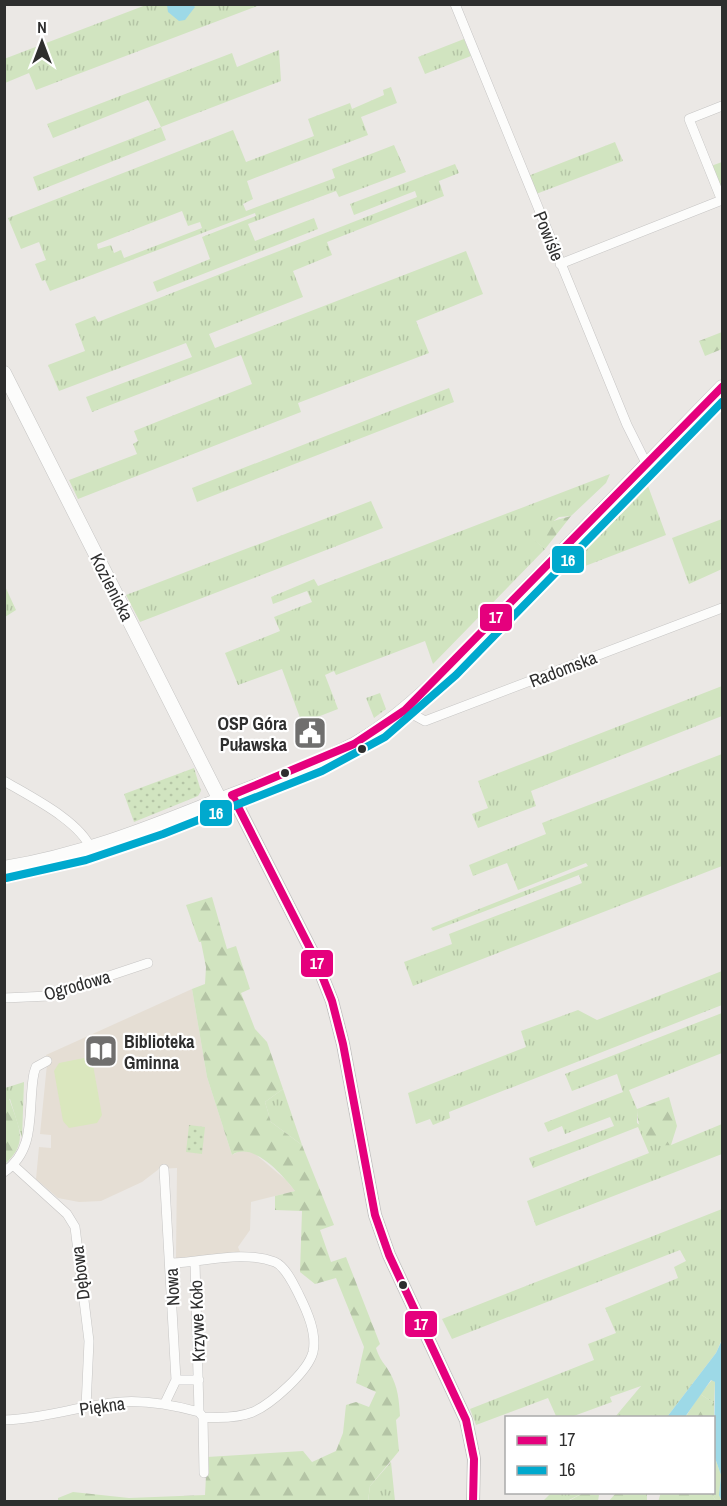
<svg xmlns="http://www.w3.org/2000/svg" width="727" height="1506" font-family="'Archivo Narrow',sans-serif">
<style>
.education{fill:#e5ded4}
.grass{fill:url(#grass-tufts);fill-rule:evenodd}
.forest{fill:url(#forest-firs)}
.park{fill:url(#park-dots)}
.pitch{fill:#dae7be}
.water{fill:#9dd9e7}
.lines{fill:none;stroke-linecap:round;stroke-linejoin:round}
.minor-casing{stroke:#c6c5c4;stroke-width:10}
.tertiary-casing{stroke:#c6c5c4;stroke-width:14}
.secondary-casing{stroke:#c6c5c4;stroke-width:15}
.minor{stroke:#fcfcfb;stroke-width:9}
.tertiary{stroke:#fcfcfb;stroke-width:12}
.secondary{stroke:#fcfcfb;stroke-width:14}
.bus-1-casing{stroke:#fff;stroke-width:12}
.bus-2-casing{stroke:#fff;stroke-width:12}
.bus-1{stroke:#e5007d;stroke-width:8}
.bus-2{stroke:#00a9ce;stroke-width:8}
.bus-dot{fill:#2e2e2e;stroke:#fff;stroke-width:2}
.labels{text-anchor:middle;dominant-baseline:central;stroke-width:4.5;stroke-linejoin:round;paint-order:stroke}
.street-label{font-size:18px;fill:#2e2e2e;stroke:#fff}
.poi-label{font-size:18px;font-weight:bold;fill:#2e2e2e;stroke:#fff;text-anchor:end}
.line-badge{stroke:#fff;stroke-width:2}
.badge-label{font-size:16px;text-anchor:middle;font-weight:bold;fill:#fff}
</style>
<defs>
<pattern id="grass-tufts" width="24" height="20" patternUnits="userSpaceOnUse" patternTransform="scale(1.5)"><rect width="24" height="20" fill="#d1e4c0"/><path d="M3 7l-1-3M5 7V3M7 7l1-3M15 17l-1-3M17 17v-4M19 17l1-3" fill="none" stroke="#b4c4a5"/></pattern>
<pattern id="forest-firs" width="22" height="20" patternUnits="userSpaceOnUse" patternTransform="scale(1.5)"><rect width="22" height="20" fill="#d1e4c0"/><path d="M5 1l3.5 6h-7zM16 11l3.5 6h-7z" fill="#b4c4a5"/></pattern>
<pattern id="park-dots" width="8" height="8" patternUnits="userSpaceOnUse" patternTransform="scale(1.5)"><rect width="8" height="8" fill="#d1e4c0"/><path d="M2 2h.1M6 6h.1" fill="none" stroke="#b4c4a5" stroke-width="1.8" stroke-linecap="round"/></pattern>
</defs>
<rect width="100%" height="100%" fill="#ebe8e5"/>
<path class="education" d="M192,989L207,1077L232,1155L242,1150L254,1153L286,1180L295,1191L251,1202L250,1230L238,1247L240,1252L176,1258L177,1168L159,1169L142,1182L101,1201L79,1202L58,1198L36,1179L39,1147L51,1148V1135L40,1134L47,1064L46,1055Z"/>
<path class="grass" d="M146,5H260L36,90L29,73L5,83L4,59Z
M464,39L471,56L425,74L418,57Z
M279,50L281,81L161,127L166,140L38,191L33,177L161,127L148,100L53,138L47,124L232,53L237,67Z
M391,87L397,103L361,117L368,135L247,181L253,199L243,204L246,211L335,178L332,169L394,145L406,172L339,197L336,191L248,224L255,241L314,218L318,229L157,292L153,282L210,259L202,237L256,216L255,213L50,291L45,280L42,281L35,264L46,260L39,242L21,249L8,218L233,130L246,162L314,136L308,119L350,103L352,109L384,95L383,90ZM182,211L188,226L200,222L202,228L124,258L121,250L114,253L111,245L98,249L97,244Z
M615,142L623,161L536,194L528,176Z
M722,162V193L711,166Z
M455,164L459,173L439,181L444,196L327,242L332,255L293,271L303,297L209,334L215,348L466,251L483,294L416,321L429,353L298,403L301,412L78,499L69,480L137,454L133,444L138,441L134,431L252,384L241,355L92,412L86,397L192,357L186,343L59,391L48,365L85,351L75,324L95,316L98,322L417,197L415,191L354,215L350,204Z
M449,388L454,402L197,502L192,488Z
M610,474L606,483L571,516L559,517L531,537L545,549L433,664L425,641L336,675L334,671L325,675L338,709L302,723L282,669L238,685L225,653L280,631L274,617L312,602L307,591L273,604L271,597L314,579L318,586Z
M648,486L666,535L580,568L573,562Z
M371,501L383,528L140,622L126,595Z
M722,519V569L689,584L672,538Z
M4,584L16,610L5,617H4Z
M722,686V716L531,791L536,806L478,828L472,814L488,808L478,781Z
M380,693L386,709L374,718L366,698Z
M722,754V866L413,986L404,962L452,944L449,934L582,883L579,875L433,931L431,928L588,866L586,863L518,890L507,863L473,876L469,865L546,834L542,823Z
M722,971V1005L449,1112L450,1118L433,1125L430,1119L416,1124L408,1093L526,1047L521,1031L578,1010L597,1020Z
M722,1013V1053L629,1090L637,1109V1123L671,1145L722,1124V1154L536,1226L527,1201L649,1153L638,1127L533,1168L529,1158L614,1126L610,1117L565,1134L562,1126L548,1132L544,1123L623,1092L617,1074L572,1091L565,1074Z
M24,1082L22,1138L10,1099L5,1098V1088Z
M283,1089L302,1145L271,1122L265,1102Z
M722,1209V1339L716,1353L667,1417H615L641,1386L610,1397L612,1402L571,1417H554L556,1416L548,1398L476,1425L470,1409L594,1360L588,1344L616,1333L605,1308L678,1278L674,1267L686,1261L680,1250L452,1339L442,1319Z
M712,1380L715,1382L714,1403L700,1394Z
M714,1455L721,1475L719,1495L722,1501H716L711,1493L714,1492Z
M391,1462L395,1501L368,1502L370,1486Z
M552,1492H583V1493L567,1501H543Z"/>
<path class="forest" d="M722,332V349L705,356L699,341Z
M571,516L545,549L530,537L532,527Z
M212,897L227,949L236,946L250,989L241,993L255,1029L267,1042L283,1089L265,1102L271,1122L302,1145L334,1225L320,1230L331,1262L346,1257L380,1344L376,1348C381,1363 385,1363 390,1373C398,1387 399,1400 400,1416L396,1420L399,1451L370,1486L368,1501L58,1502V1498L73,1492L129,1498L205,1495L207,1457L303,1451L312,1462L336,1451L343,1433L346,1405L356,1402L369,1407L376,1392L356,1383L364,1347L336,1278L315,1284L300,1272L302,1211L275,1210V1196L295,1191C282,1174 253,1141 232,1155L207,1077L192,989L205,984L206,967L201,942H199L186,905Z
M669,1097L677,1126L671,1145C648,1148 637,1130 637,1109Z
M5,1098H9C18,1126 30,1142 5,1164Z
M700,1394L714,1403V1425V1418H685Z
M661,1492L711,1493L716,1501L658,1502Z
M583,1493L599,1495L598,1501L567,1502Z
M616,1493H647V1501L608,1502Z"/>
<path class="park" d="M194,768L201,791L198,796L134,822L124,794Z
M189,1125L205,1127L202,1154L186,1152Z"/>
<path class="pitch" d="M84,1058L93,1065L102,1115L97,1123L69,1128L63,1121L54,1071L59,1063Z"/>
<path class="water" d="M167,5H193L195,7L185,20L179,21L168,12Z
M722,1340V1502L719,1495L721,1475L714,1455L715,1382L711,1380L685,1417H667L716,1353Z"/>
<g class="lines">
<defs>
<path id="minor" d="M455,4L627,425L647,465
M722,106L689,119L722,201
M560,264L722,200
M405,710L425,721L722,608
M4,781C31,797 80,821 91,849
M4,998L49,996L148,963
M13,1165L67,1214L75,1227L89,1341L86,1407
M164,1169L176,1380L165,1403
M4,1172C38,1149 27,1108 34,1073L36,1067L47,1061
M195,1262L199,1412L203,1417L204,1473
M171,1263C205,1262 242,1250 275,1262C286,1267 294,1285 299,1295C307,1311 317,1333 313,1352C308,1372 271,1404 253,1412C238,1418 218,1418 203,1417
M176,1380H199
M4,1420C44,1419 81,1405 121,1402C148,1400 173,1405 199,1412"/>
<path id="tertiary" d="M232,795L315,958L332,1001L343,1044L375,1215L389,1255L466,1420L474,1459L473,1502"/>
<path id="secondary" d="M4,373L220,800
M4,868C77,856 142,831 209,804C257,785 307,769 353,745C389,725 420,697 449,668L722,387"/>
</defs>
<use href="#minor" class="minor-casing"/>
<use href="#tertiary" class="tertiary-casing"/>
<use href="#secondary" class="secondary-casing"/>
<use href="#minor" class="minor"/>
<use href="#tertiary" class="tertiary"/>
<use href="#secondary" class="secondary"/>
<defs>
<path id="bus-1" d="M232,795L315,958L332,1001L343,1044L375,1215L389,1255L466,1420L474,1459L473,1502
M232,795L354,744L405,710L722,387"/>
<path id="bus-2" d="M6,878L86,860L163,834L322,771L385,737L456,675L722,402"/>
</defs>
<use href="#bus-1" class="bus-1-casing"/>
<use href="#bus-2" class="bus-2-casing"/>
<use href="#bus-1" class="bus-1"/>
<use href="#bus-2" class="bus-2"/>
</g>
<defs>
<symbol id="civic-square" viewBox="-11 -11 22 22"><rect x="-9" y="-9" width="18" height="18" rx="4" fill="#706f6e" stroke="#fff"/><path d="M-.6-6.5H3V-4.5H.6V-3L4-1V1h2V6H-6V1h2V-1L-.6-3ZM-1.2 2.5V6h2.4V2.5Z" fill="#fff"/></symbol>
<symbol id="library-square" viewBox="-11 -11 22 22"><rect x="-9" y="-9" width="18" height="18" rx="4" fill="#706f6e" stroke="#fff"/><path d="M-6-4Q-3-5.5-.7-3.5V5Q-3 3-6 4ZM6-4Q3-5.5 .7-3.5V5Q3 3 6 4Z" fill="#fff"/></symbol>
</defs>
<g fill-rule="evenodd">
<use href="#civic-square" x="291" y="714" width="38" height="38"/>
<use href="#library-square" x="82" y="1032" width="38" height="38"/>
</g>
<g class="bus-dot">
<circle cx="362" cy="749" r="5"/>
<circle cx="285" cy="773" r="5"/>
<circle cx="403" cy="1285" r="5"/>
</g>
<g class="labels">
<g class="street-label">
<text transform="translate(549 236) rotate(68)">Powiśle</text>
<text transform="translate(112 587) rotate(63)">Kozienicka</text>
<text transform="translate(563 669) rotate(-21)">Radomska</text>
<text transform="translate(77 985) rotate(-16)">Ogrodowa</text>
<text transform="translate(80 1273) rotate(-97)">Dębowa</text>
<text transform="translate(172 1287) rotate(-93)">Nowa</text>
<text transform="translate(197 1321) rotate(-92)">Krzywe Koło</text>
<text transform="translate(102 1406) rotate(-8)">Piękna</text>
</g>
<g class="poi-label">
<text x="287" y="723">OSP Góra<tspan x="287" dy="21">Puławska</tspan></text>
<text x="124" y="1041" text-anchor="start">Biblioteka<tspan x="124" dy="21">Gminna</tspan></text>
</g>
</g>
<g class="line-badge">
<rect x="551" y="545" width="34" height="29" rx="6" fill="#00a9ce"/>
<rect x="479" y="603" width="34" height="29" rx="6" fill="#e5007d"/>
<rect x="199" y="799" width="34" height="28" rx="6" fill="#00a9ce"/>
<rect x="300" y="949" width="34" height="29" rx="6" fill="#e5007d"/>
<rect x="404" y="1310" width="34" height="28" rx="6" fill="#e5007d"/>
</g>
<g class="badge-label">
<text x="568" y="566">16</text>
<text x="496" y="623">17</text>
<text x="216" y="819">16</text>
<text x="317" y="969">17</text>
<text x="421" y="1330">17</text>
</g>
<rect width="727" height="1506" fill="none" stroke="#2e2e2e" stroke-width="12"/>
<rect x="505" y="1416" width="210" height="78" fill="#ffffff" stroke="#ababab" stroke-width="1.5"/>
<rect x="517" y="1436" width="30" height="9" fill="#e5007d" stroke="#ababab" stroke-width="1.5"/>
<text x="559" y="1446" font-size="18" fill="#2e2e2e">17</text>
<rect x="517" y="1466" width="30" height="9" fill="#00a9ce" stroke="#ababab" stroke-width="1.5"/>
<text x="559" y="1476" font-size="18" fill="#2e2e2e">16</text>
<g transform="translate(42 42)" stroke="#ffffff" stroke-width="4.5" paint-order="stroke">
<path d="M0-4.5L10 22L0 15L-10 22Z" fill="#2e2e2e"/>
<text y="-9" font-size="16" font-weight="bold" text-anchor="middle" fill="#2e2e2e">N</text>
</g>
</svg>
